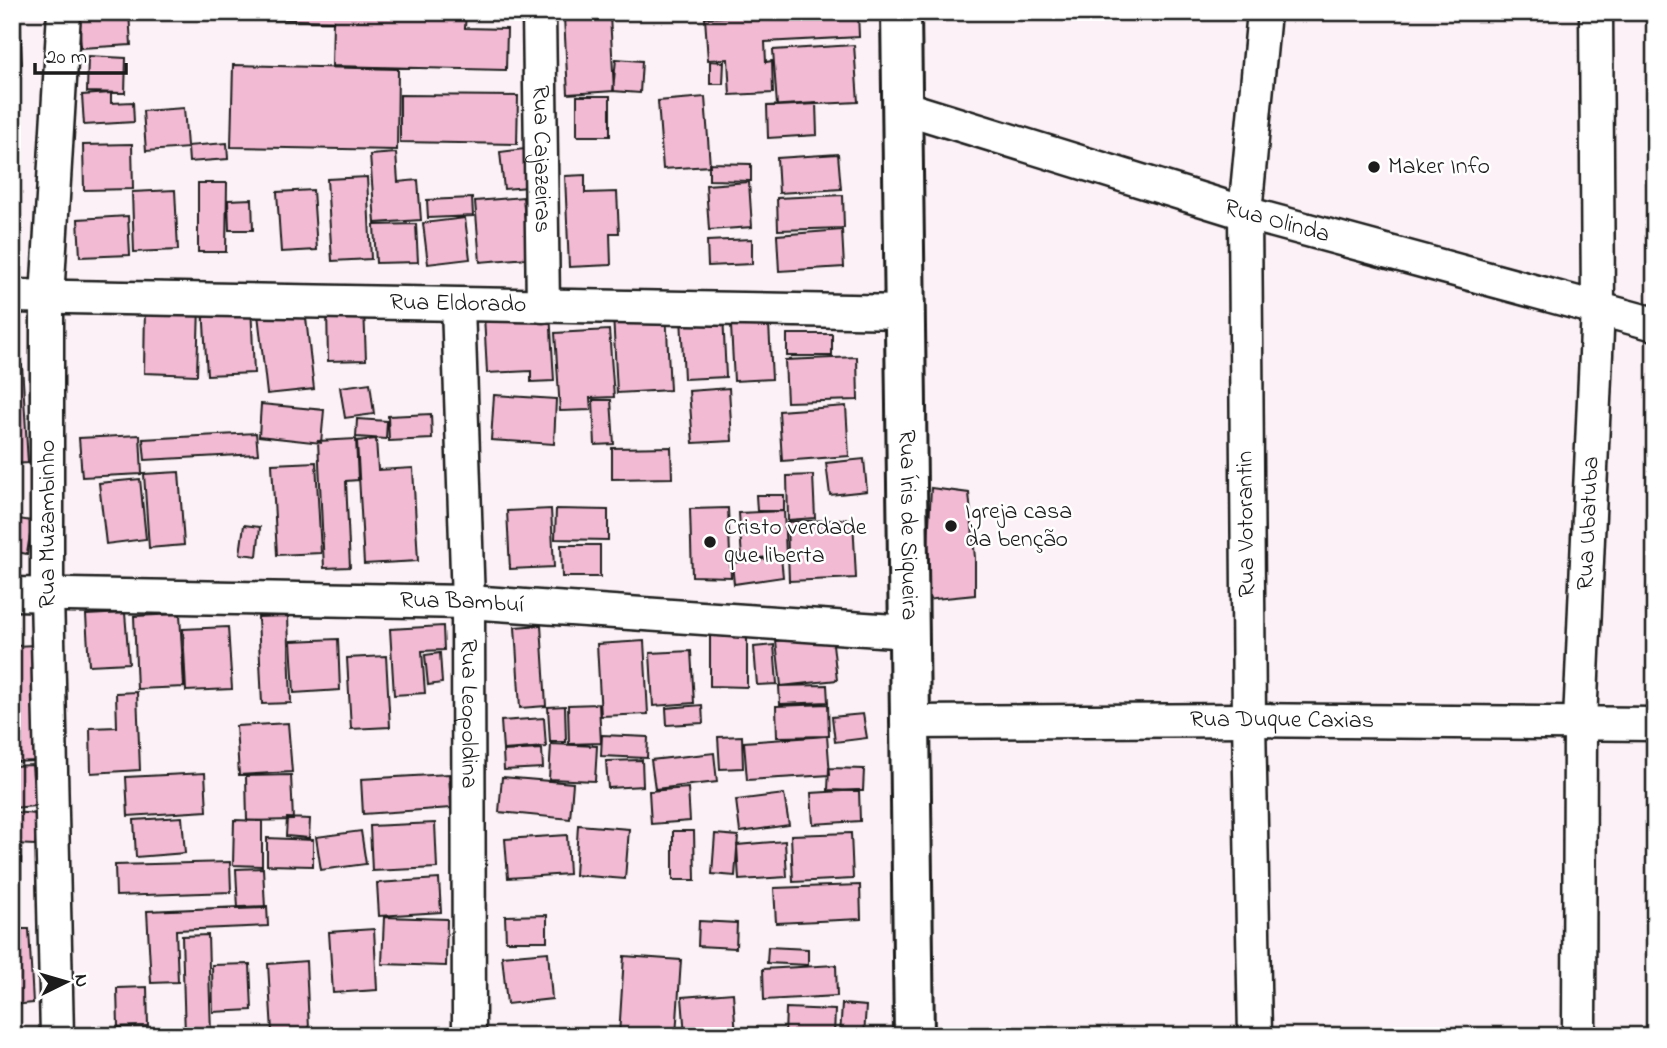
<svg xmlns="http://www.w3.org/2000/svg" width="1667" height="1048" font-family="'Indie Flower',sans-serif">
<style>
.building{fill:#f2bbd3;stroke:#1c1c1c;stroke-width:2}
.lines{fill:none;stroke-linecap:round;stroke-linejoin:round}
.minor-casing{stroke:#1c1c1c;stroke-width:37}
.tertiary-casing{stroke:#1c1c1c;stroke-width:44}
.minor{stroke:#fff;stroke-width:32}
.tertiary{stroke:#fff;stroke-width:38}
.poi-dot{fill:#1c1c1c;stroke:#fff;stroke-width:2.5}
.labels{text-anchor:middle;dominant-baseline:central;stroke-width:5;stroke-linejoin:round;paint-order:stroke}
.street-label{font-size:24px;fill:#1c1c1c;stroke:#fff}
.poi-label{font-size:24px;fill:#1c1c1c;stroke:#fff;text-anchor:start}
</style>
<rect width="100%" height="100%" fill="#fcf1f6"/>
<filter id="ink" filterUnits="userSpaceOnUse"><feTurbulence type="fractalNoise" baseFrequency=".0143" numOctaves="2"/><feDisplacementMap in="SourceGraphic" scale="14" xChannelSelector="R" yChannelSelector="G"/><feConvolveMatrix kernelMatrix="1 2 1 2 8 2 1 2 1" color-interpolation-filters="sRGB"/></filter>
<g filter="url(#ink)">
<path class="building" d="M79,12H129L131,45L81,48Z
M217,12H466L465,28L507,29L506,70L332,66L333,21L217,18Z
M618,12H659V13L619,16Z
M663,12H708V14L663,15Z
M724,12H790L725,16Z
M793,12H858L859,37L765,42L766,62L772,61L773,93L730,95L728,59L708,60L705,18L793,14Z
M610,15L614,91L568,94L564,17Z
M20,20L22,64H12V21Z
M854,45L858,102L777,106L773,50Z
M88,56L126,58L125,93L87,92Z
M616,59L642,61L640,93L613,91Z
M710,61L724,62L723,84H710Z
M233,65L398,69L397,150L231,147Z
M12,70H16L19,103L12,104Z
M111,93V103L133,102L134,122L84,125L82,95Z
M400,95L518,96L517,144L400,142Z
M577,96H610V136H577Z
M705,97L710,166L663,169L658,101Z
M816,103L817,135L768,138L767,106Z
M184,108L187,146L227,143L228,159L189,162L188,148L146,151L143,111Z
M132,144L133,189L84,190L83,145Z
M524,149L528,187L504,189L500,152Z
M396,153L398,182L418,180L421,220L375,223L370,155Z
M838,154L841,189L779,193L777,158Z
M709,163L751,164V181L709,180Z
M585,175V193L617,192L619,233H610L611,265L569,267L565,176Z
M367,177L371,259L332,261L327,179Z
M749,182L752,227L709,230L706,185Z
M198,183H227L226,252H198Z
M175,190L178,250L134,252L132,192Z
M313,190L317,250L281,252L277,192Z
M843,195L844,228L778,230L777,198Z
M523,197L528,258L480,262L475,201Z
M472,198L473,216L428,218L427,200Z
M252,199L253,230H229L228,200Z
M128,216L130,255L80,257L78,219Z
M465,218L470,259L428,264L423,223Z
M416,224L418,262L376,263L374,225Z
M842,230L844,267L779,271L777,235Z
M752,239V264L708,266L707,241Z
M145,304L199,305L197,375L144,373Z
M251,304L254,373L207,375L203,306Z
M364,307L366,360L328,361L327,308Z
M305,309L314,389L267,394L258,314Z
M666,311L670,390L617,393L613,314Z
M550,312L554,381L531,382V371L487,373L484,315Z
M723,314L726,377L684,379L681,316Z
M769,324L772,379L734,381L731,326Z
M609,330L614,397L590,398L591,410L560,411L555,333Z
M787,334H832V356H787Z
M857,357L858,400L787,402L785,360Z
M22,365L28,463L12,464V366Z
M370,383L374,414L345,418L340,387Z
M729,388L732,441L693,443L689,391Z
M494,395L556,399L554,444L491,440Z
M593,400H611L614,444L595,445Z
M261,404L324,410L321,443L259,436Z
M846,406L849,456L782,461L779,411Z
M431,414L432,439L389,441L388,416Z
M357,419L387,421L386,439L356,437Z
M256,433L258,454L145,460L143,439Z
M140,435L142,474L82,477L79,438Z
M356,439L358,480L346,481L350,567L324,568L318,441Z
M376,439L378,470L413,468L418,561L364,564L357,441Z
M671,447L672,478L612,479V448Z
M864,459L867,491L830,495L826,463Z
M316,462L321,553L277,555L272,464Z
M179,472L184,545L149,548L144,474Z
M813,475L815,518L788,520L787,476Z
M140,479L146,539L106,544L99,483Z
M931,488L969,493L975,558V595L925,600Z
M756,495H784V511H757Z
M728,508L731,577L692,576L690,509Z
M551,509L554,567L510,569L507,511Z
M556,509L608,510V540L555,539Z
M784,511L786,556L742,559L739,513Z
M12,518L32,521L27,554L12,551Z
M853,519L856,578L789,581L787,522Z
M244,525L260,527L257,556L240,554Z
M561,545H600V577H562Z
M781,557L783,577L734,584L732,563Z
M12,608L15,646L35,645L36,761L12,762Z
M125,613L129,663L89,665L86,615Z
M180,614L184,687L137,689L134,616Z
M288,616L291,703L262,704L258,617Z
M541,625L546,706L520,708L515,627Z
M443,626L444,650L422,651L425,693L394,695L390,629Z
M228,627L232,689L186,691L183,629Z
M710,630H747V687L710,686Z
M832,635L837,680L781,686L776,641Z
M338,639L340,690L294,693L291,641Z
M644,641L648,714L601,716L597,644Z
M774,645L777,684L757,685L754,647Z
M691,651L694,703L653,706L650,653Z
M440,653L442,683L428,685L425,655Z
M386,656L390,727L351,729L347,658Z
M827,685L828,702L780,704L779,686Z
M137,692L140,770L91,773L90,728L117,727L116,693Z
M599,704L601,743L569,744L568,705Z
M828,704L829,736L777,737L776,706Z
M702,705L703,723L667,725L666,708Z
M565,706L566,742H550L548,707Z
M863,714L867,738L835,742L832,717Z
M544,718L546,747L503,750L501,721Z
M288,723L292,772L239,775L236,726Z
M602,735L648,737L647,758L601,756Z
M742,736L743,768L720,769L718,737Z
M827,736L830,775L747,780L744,742Z
M551,744L597,746L595,781L549,779Z
M542,749L543,768L504,770L503,751Z
M714,753L717,782L655,789L651,760Z
M642,760L643,786L608,788L606,761Z
M32,765L35,806L12,808V766Z
M829,768L864,769L863,791L828,790Z
M205,773L207,811L128,816L126,777Z
M449,774L451,808L363,814L361,779Z
M291,775L293,820L247,821L246,776Z
M502,777L573,783L570,819L499,812Z
M688,788L690,821L651,824L649,791Z
M859,790L860,821L813,824L811,793Z
M784,794L789,825L740,832L736,800Z
M12,812L37,814L35,845L12,844Z
M182,817L185,853L136,857L134,820Z
M287,818L310,819L309,838L286,836Z
M234,820L262,821V866L233,865Z
M435,823L437,868L372,871L370,826Z
M578,825L629,829L625,879L575,875Z
M361,831L366,864L321,870L316,837Z
M673,831H694L695,880H673Z
M851,833L853,879L793,882L791,835Z
M715,834L738,836L735,876L712,874Z
M567,835L569,874L508,878L505,839Z
M267,838L313,840V866L267,865Z
M785,841L787,877L739,880L737,845Z
M12,858H21V892H12Z
M230,862L231,892L116,896L115,865Z
M263,868L265,908L238,909L236,869Z
M439,879L441,912L379,916L377,883Z
M860,885L861,919L776,923L774,888Z
M267,906L268,926L176,930L178,982L151,983L147,911Z
M547,915V941H506L505,916Z
M384,917L447,919L446,966L382,964Z
M699,921L737,923L736,948L698,946Z
M12,929H29L33,1003L12,1005Z
M374,929L377,990L333,993L329,932Z
M208,935L211,1034L185,1035L182,936Z
M768,947L808,949V965L767,963Z
M548,952L552,999L507,1004L502,956Z
M624,956L681,960L676,1036H619Z
M306,961L309,1029L272,1032L268,964Z
M250,964L252,1010L213,1012L212,965Z
M836,965L837,996L764,1000L763,969Z
M147,987L148,1026L118,1027L117,988Z
M733,993L736,1036H685L682,997Z
M842,1004L866,1006L864,1036H840Z
M786,1008L835,1010L834,1036H785Z"/>
<g class="lines">
<defs>
<g id="minor">
<path id="s1" d="M539,12L543,306"/>
<path id="s2" d="M902,107L1245,213L1655,324"/>
<path id="s3" d="M12,296L905,312"/>
<path id="s4" d="M458,306L468,602L469,1036"/>
<path id="s5" d="M12,594L468,602L909,632"/>
<path id="s6" d="M911,722L1249,720L1655,724"/>
<path d="M57,1036L47,594V298L64,12"/>
<path d="M1255,1036L1249,720L1245,213L1264,12"/>
<path id="s7" d="M1579,1036L1580,722L1598,308L1596,12"/>
</g>
<g id="tertiary">
<path id="s8" d="M901,12L914,1036"/>
</g>
</defs>
<use href="#minor" class="minor-casing"/>
<use href="#tertiary" class="tertiary-casing"/>
<use href="#minor" class="minor"/>
<use href="#tertiary" class="tertiary"/>
</g>
</g>
<g class="poi-dot">
<circle cx="1374" cy="167" r="7"/>
<circle cx="951" cy="526" r="7"/>
<circle cx="710" cy="542" r="7"/>
</g>
<g class="labels">
<g class="street-label">
<text stroke="none"><textPath href="#s1" startOffset="147">Rua Cajazeiras</textPath></text>
<text stroke="none"><textPath href="#s2" startOffset="392">Rua Olinda</textPath></text>
<text stroke="none"><textPath href="#s3" startOffset="446">Rua Eldorado</textPath></text>
<text transform="translate(48 524) rotate(-90)">Rua Muzambinho</text>
<text stroke="none"><textPath href="#s8" startOffset="513">Rua Íris de Siqueira</textPath></text>
<text transform="translate(1247 524) rotate(-91)">Rua Votorantin</text>
<text stroke="none"><textPath href="#s7" startOffset="513">Rua Ubatuba</textPath></text>
<text stroke="none"><textPath href="#s5" startOffset="450">Rua Bambuí</textPath></text>
<text stroke="none"><textPath href="#s4" startOffset="408">Rua Leopoldina</textPath></text>
<text stroke="none"><textPath href="#s6" startOffset="371">Rua Duque Caxias</textPath></text>
</g>
<g class="poi-label">
<text x="1388" y="167">Maker Info</text>
<text x="965" y="512">Igreja casa<tspan x="965" dy="28">da benção</tspan></text>
<text x="724" y="528">Cristo verdade<tspan x="724" dy="28">que liberta</tspan></text>
</g>
</g>
<rect width="1667" height="1048" fill="none" stroke="#fff" stroke-width="42"/>
<rect x="21" y="21" width="1625" height="1006" fill="none" stroke="#1c1c1c" stroke-width="2.5" filter="url(#ink)"/>
<g transform="translate(66 982) rotate(85)" stroke="#ffffff" stroke-width="5" paint-order="stroke">
<path d="M0-5L12 26L0 18L-12 26Z" fill="#1c1c1c"/>
<text y="-10" font-size="19" font-weight="bold" text-anchor="middle" fill="#1c1c1c">N</text>
</g>
<path d="M35 63v10h91v-10" fill="none" stroke="#1c1c1c" stroke-width="3.5"/>
<text x="46" y="63" font-size="21" fill="#1c1c1c" stroke="#ffffff" stroke-width="5" paint-order="stroke">20 m</text>
</svg>
